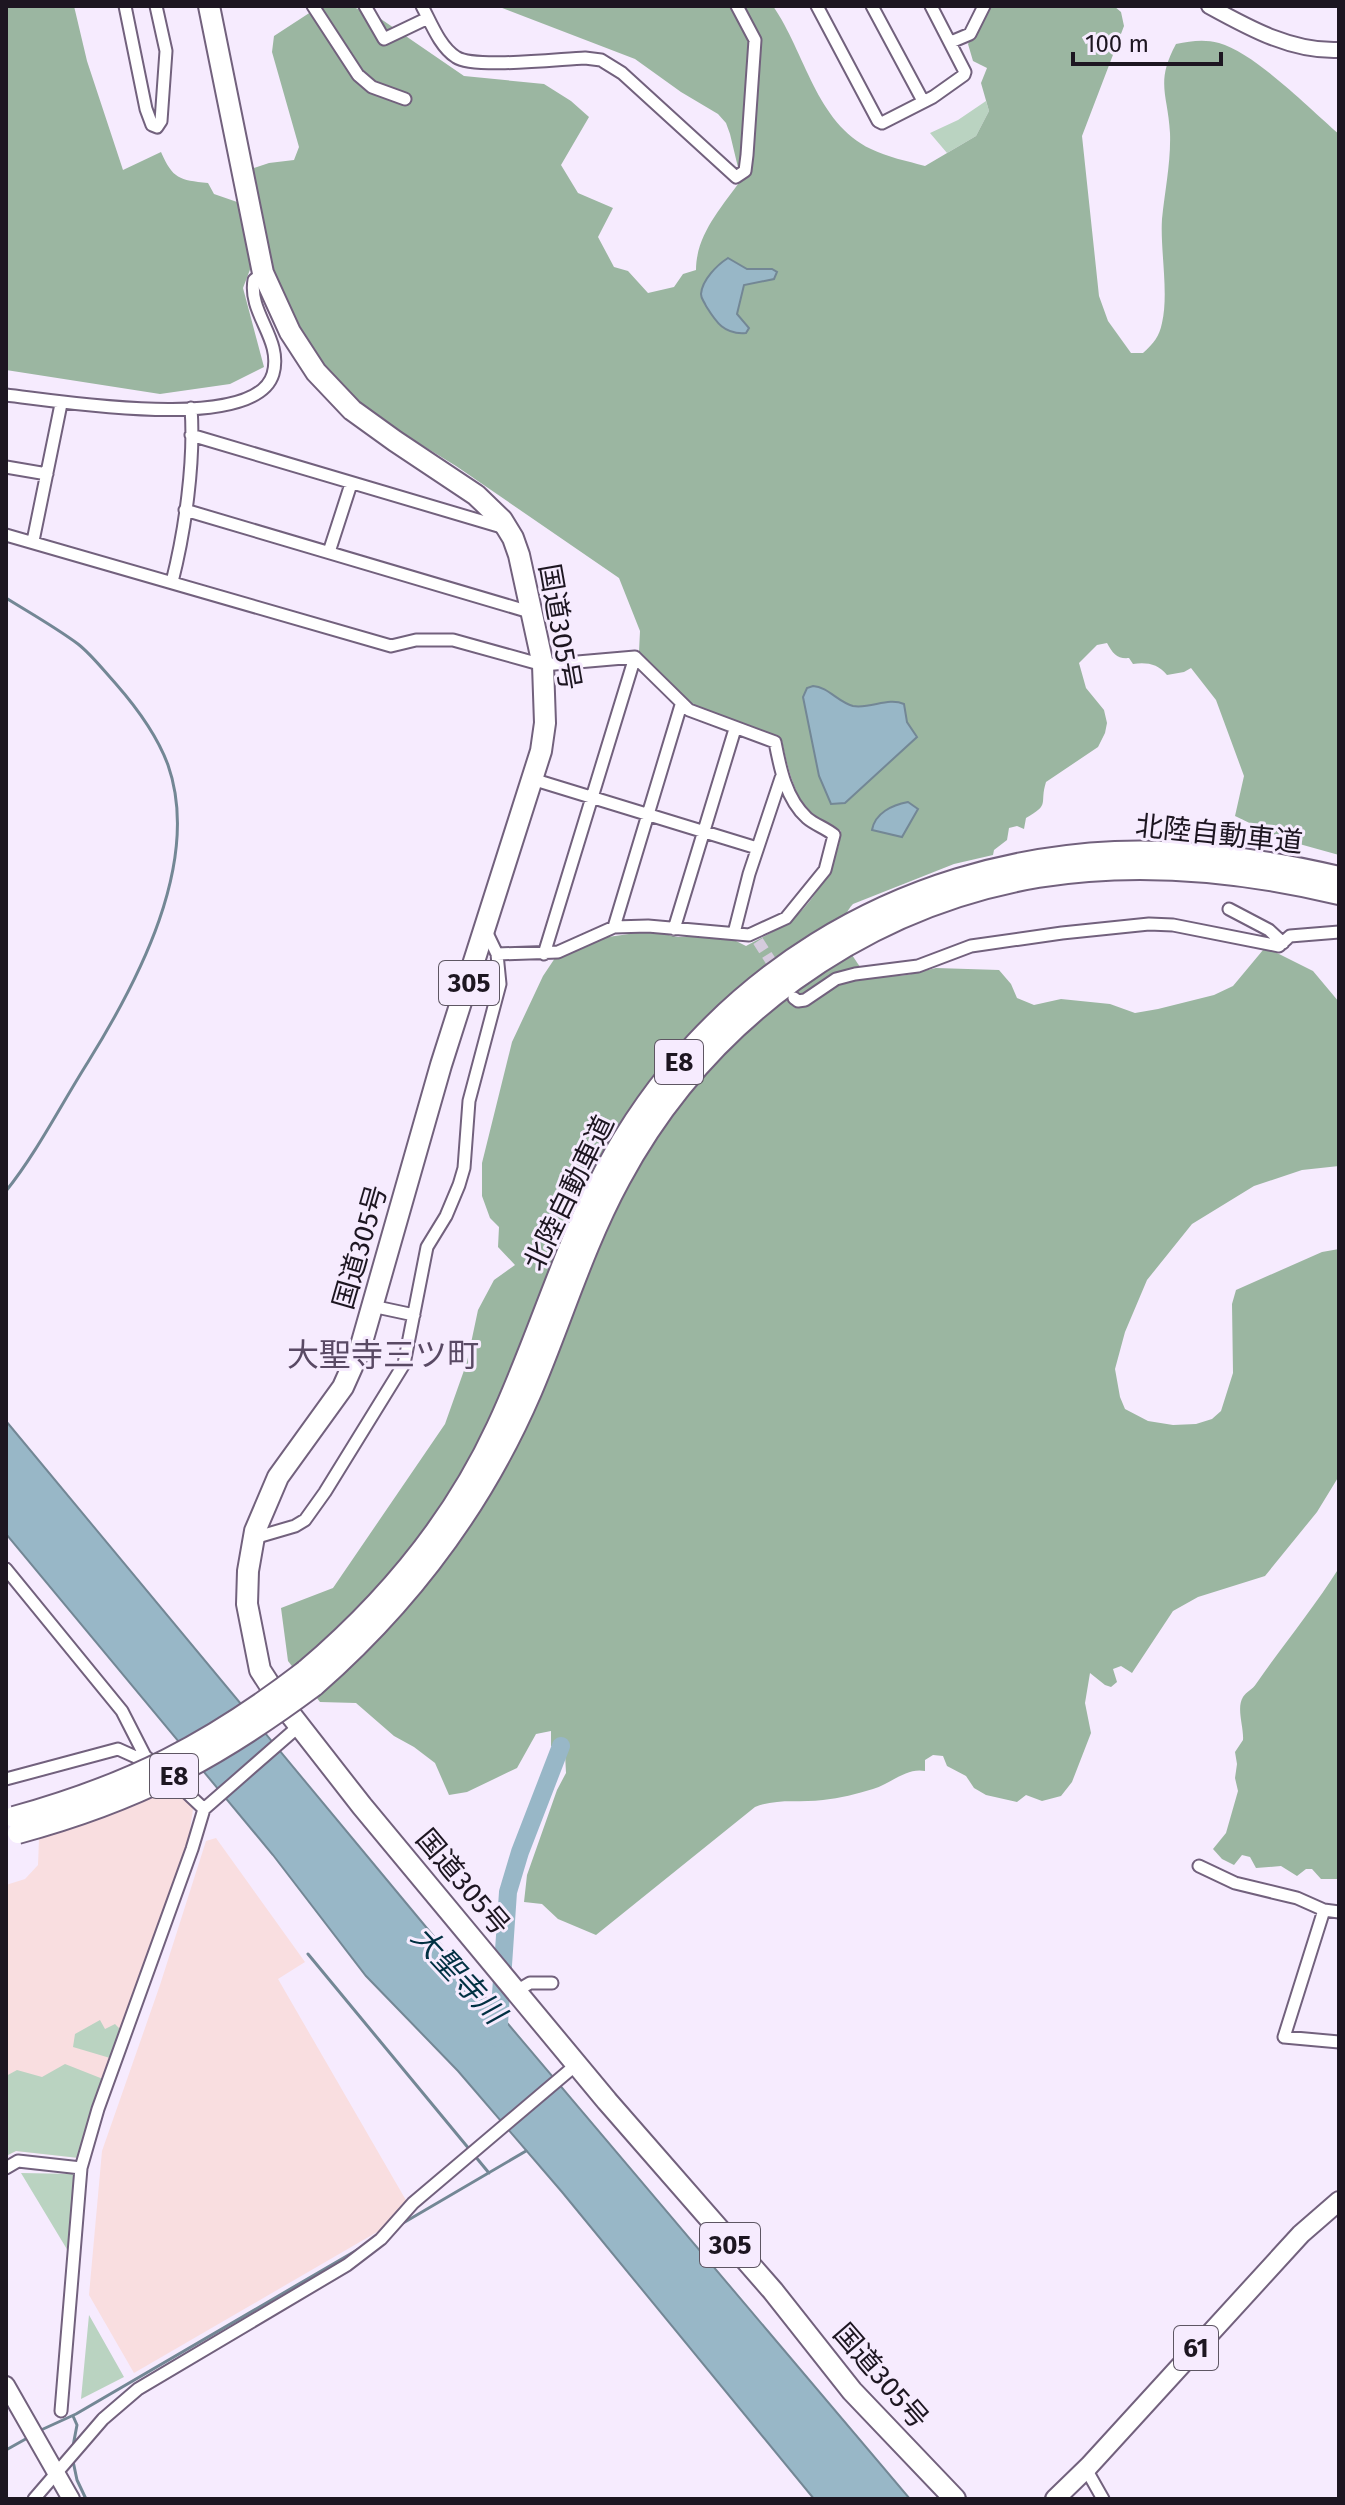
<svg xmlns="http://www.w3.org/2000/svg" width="1345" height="2505" font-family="'Fira Sans','Noto Sans JP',sans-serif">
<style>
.industrial{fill:#f9dee0}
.green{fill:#bad3c1}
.forest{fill:#9bb6a1}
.water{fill:#98b7c7;stroke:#738795;stroke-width:2}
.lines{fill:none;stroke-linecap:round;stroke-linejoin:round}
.stream{stroke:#738795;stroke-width:3}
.river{stroke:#98b7c7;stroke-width:18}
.minor-tunnel{stroke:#d5cbdd;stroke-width:11;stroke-dasharray:11 5.5;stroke-linecap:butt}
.minor-casing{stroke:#72617d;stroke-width:15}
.tertiary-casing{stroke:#72617d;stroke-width:18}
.secondary-casing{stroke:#72617d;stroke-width:20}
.primary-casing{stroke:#72617d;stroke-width:22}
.trunk-casing{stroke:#72617d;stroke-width:24}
.motorway-casing{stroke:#72617d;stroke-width:24}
.minor{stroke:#fff;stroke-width:11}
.tertiary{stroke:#fff;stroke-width:14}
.secondary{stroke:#fff;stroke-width:16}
.primary{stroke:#fff;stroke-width:18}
.trunk{stroke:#fff;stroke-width:20}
.motorway{stroke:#fff;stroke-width:20}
.motorway-bridge-casing{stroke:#72617d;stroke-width:24;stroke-linecap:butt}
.motorway-bridge{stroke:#fff;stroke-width:20}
.labels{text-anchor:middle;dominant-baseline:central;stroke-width:6;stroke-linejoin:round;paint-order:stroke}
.shield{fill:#f6ebfe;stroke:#5e5663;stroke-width:2}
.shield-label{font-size:26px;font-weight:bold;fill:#1d1621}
.street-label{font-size:28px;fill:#1d1621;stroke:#f6ebfe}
.water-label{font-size:30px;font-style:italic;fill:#013042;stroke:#f6ebfe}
.quarter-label{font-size:32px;fill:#594964;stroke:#f6ebfe}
</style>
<rect width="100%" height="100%" fill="#f6ebfe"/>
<path class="industrial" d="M174,1786L194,1803L189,1836L79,2158L16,2151L6,2156V1885L25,1879L38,1865L39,1839L105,1817Z
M216,1838L305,1962L278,1979L407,2202L384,2228L134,2373L89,2295L102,2151L160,1985L206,1841Z"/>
<path class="green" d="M986,101L989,111L976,136L947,153L930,133L958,120Z
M100,2020L105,2029L115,2024L120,2029L110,2058L73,2047L75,2034Z
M65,2064L103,2079L84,2135L79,2158L16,2151L6,2156V2076L17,2070L42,2077Z
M21,2173L77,2174L71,2256Z
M89,2315L124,2377L81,2399Z"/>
<path class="forest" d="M6,6H74L87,61L123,170L161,152C173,179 179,180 208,183L214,194L240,203L251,267L243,288L264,367L230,384L160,394L6,370Z
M320,6L353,7L378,17L464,76L544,84L571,101L589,117L561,165L578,193L613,208L598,237L614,267L628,271L648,293L674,287L683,274L696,270C696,235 721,208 741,180L730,134L726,123L718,114L681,92L635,59L497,6H773C805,52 816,123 871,149C887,157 907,161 925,166L976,136L989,111L981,83L987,68L973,61L968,44L988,6H1114L1121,12L1124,26L1082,136L1099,296L1108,321L1131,353H1143C1154,343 1159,337 1162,323C1169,293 1160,250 1162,219C1165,190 1171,162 1170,133C1168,94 1155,83 1176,44C1191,41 1204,39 1219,43C1255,53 1310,109 1339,134V855L1285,840L1235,816L1244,776L1216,700L1191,668L1184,672L1167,675C1158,664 1147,662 1133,664L1129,658C1117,659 1113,654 1107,643L1097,645L1079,663L1086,688L1104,710L1107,723L1105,733L1098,747L1046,782C1039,804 1051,804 1026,818L1024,829L1017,826L1009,828L1007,840L994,850L993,855L954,864L853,904C831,928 851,956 869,978L907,975L936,968L999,970L1011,984L1017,998L1034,1005L1061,999L1110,1004L1135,1013L1158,1009L1214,995L1233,986L1263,950L1273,951L1313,971L1339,1002V1166L1302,1170L1254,1186L1192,1224L1147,1280L1125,1332L1115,1369L1120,1397L1125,1409L1148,1421L1173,1425L1196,1424L1212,1419L1221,1411L1233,1373L1232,1304L1236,1290L1322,1252L1339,1249V1476L1317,1512L1265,1576L1198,1597L1173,1611L1132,1673L1121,1666L1113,1669L1117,1682L1111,1687L1105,1685L1090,1673L1085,1703L1091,1733L1072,1782L1061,1796L1042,1801L1026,1795L1017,1802L986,1795L974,1788L966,1776L947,1766L943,1756L933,1755L925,1760V1771C907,1767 890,1784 873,1789C857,1794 840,1798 823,1800C800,1803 777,1798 755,1807L596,1935L558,1919L542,1904L524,1902L527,1875L557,1790L566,1773L565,1753L551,1746V1731L536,1734L517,1768L467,1792L449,1795L435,1763L414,1747L394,1736L356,1703L320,1702L288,1661L281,1608L333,1588L445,1424L467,1362L478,1310L494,1280L515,1265L498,1247L499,1227L490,1218L482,1196V1163L512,1042L543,976L555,958L608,937L650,931L678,937L726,936L746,946C762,937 781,929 795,917C815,900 840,858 841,831C831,827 820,822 812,815C794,797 787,765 782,741L778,737L712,715L684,701L639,652L640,631L619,578L456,466L371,414L321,370L283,306L270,269L248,170L269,163L294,160L299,147L272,52L274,36Z
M1339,1568V1879H1321L1312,1869H1306L1297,1876L1281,1866L1256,1868L1250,1857L1242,1855L1234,1865L1222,1859L1213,1849L1226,1833L1238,1791L1235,1778L1237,1764L1235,1752L1243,1740C1244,1727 1236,1708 1243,1697C1246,1692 1253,1689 1256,1684C1283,1645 1313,1609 1339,1568Z"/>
<path class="water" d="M728,258L747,269H772L777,272L774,279L744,285L737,314L749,328L746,333C724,335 716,322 706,306C704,301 701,299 701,294C702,280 717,265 728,258Z
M813,686C828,687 838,702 853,706C871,709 888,697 904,704L907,722L917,737L845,803L831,804L819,776L803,697L807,688Z
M908,802L918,809L902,837L872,830C875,813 892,805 908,802Z
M6,1421L426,1927L910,2499H814L562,2192L458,2071L366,1976L273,1855L6,1534Z"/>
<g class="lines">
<path class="stream" d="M6,598C30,613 55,627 78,644C92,655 104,671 116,684C137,708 157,735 168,765C202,862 137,983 88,1062C62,1103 36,1154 6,1191
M308,1954L489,2173
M398,2226L526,2151
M73,2416L77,2425L73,2446
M41,2430L76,2414L364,2246
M6,2450L31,2436
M73,2461L77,2480L86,2499"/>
<path class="river" d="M498,2038L508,1892L520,1852L561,1746"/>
<path class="minor-tunnel" d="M758,941L779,974"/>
<defs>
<path id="minor" d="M125,6L146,109L152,125L157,127L161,121L166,51L156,6
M313,6L358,75L372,87L405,99
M365,6L384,39L428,18
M422,6C431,23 440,47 456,57C473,69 559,59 585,58L601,60L622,73L736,177L745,171L747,155L755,40L737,6
M817,6L878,121L882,123L933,97L964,75L965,72L931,6
M872,6L923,101
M951,42L970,34L984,6
M6,395C54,400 255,435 273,374C283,339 248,314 254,280L263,273
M191,435L505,528
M6,467L47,474
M185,510L533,613
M6,535L391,646L416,640H453L543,665L635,657L689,710L775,742C780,768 786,799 807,818C815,825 826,828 834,835L825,870L786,918L749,935L648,926L614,927L558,952L497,954
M33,541L61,404
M329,552L351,484
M172,582C185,531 195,461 191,408
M532,779L757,848
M1229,909L1269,930L1283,943
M614,927L681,705
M674,929L735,729
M734,933L749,874L781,778
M544,954L635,657
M794,998L798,1001L805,1000L836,979L855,974L918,966L971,946L1062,933L1149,924L1173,925L1279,946L1290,936L1339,932
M372,1306L414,1315
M254,1538L295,1526L305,1520L325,1492L404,1364L427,1247L446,1216L459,1185L464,1168L469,1101L500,984L497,954L486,931
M6,1569L122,1711L145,1756L156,1765
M169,1776L204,1809
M6,1779L118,1749L138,1758L145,1756
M1199,1866L1235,1883L1297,1898L1324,1910L1339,1912
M1324,1910L1284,2037L1339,2042
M518,1990L530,1983H552
M6,2168L18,2161L81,2168
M61,2411L81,2168L98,2109L192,1849L204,1809L299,1726
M1086,2469L1103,2499
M34,2499L103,2419L138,2389L347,2265L381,2239L413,2203L577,2064"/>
<path id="tertiary" d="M1209,6C1249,28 1292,52 1339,50"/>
<path id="secondary" d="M6,2385L71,2499"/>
<path id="primary" d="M1055,2499L1089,2466L1301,2234L1339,2201"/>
<path id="trunk" d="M209,6L263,273L290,332L316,372L352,410L395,441L476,495L502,520L513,538L519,555L543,665L545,723L541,751L441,1065L360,1349L343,1387L278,1477L255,1531L248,1571L247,1604L260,1670L280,1701L362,1806L607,2101L773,2291L852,2391L955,2499"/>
<path id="motorway" d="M305,1671C384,1604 453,1522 497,1427C536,1344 561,1255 604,1173C706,979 898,862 1115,852C1190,849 1267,860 1339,877
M314,1686C409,1603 481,1508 531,1392C561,1322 583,1247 620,1179C705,1021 860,907 1038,877C1137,861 1242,871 1339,894"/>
</defs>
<use href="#minor" class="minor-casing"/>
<use href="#tertiary" class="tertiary-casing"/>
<use href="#secondary" class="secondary-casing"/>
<use href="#primary" class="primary-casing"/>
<use href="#trunk" class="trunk-casing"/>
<use href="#motorway" class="motorway-casing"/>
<use href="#minor" class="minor"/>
<use href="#tertiary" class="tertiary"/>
<use href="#secondary" class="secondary"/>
<use href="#primary" class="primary"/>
<use href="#trunk" class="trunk"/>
<use href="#motorway" class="motorway"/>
<defs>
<path id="motorway-bridge" d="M14,1817C130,1785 210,1744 305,1671
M18,1833C137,1801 216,1759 314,1686"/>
</defs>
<use href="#motorway-bridge" class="motorway-bridge-casing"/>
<use href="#motorway-bridge" class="motorway-bridge"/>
</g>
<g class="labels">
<g class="shield">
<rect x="439" y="961" width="60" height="44" rx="6"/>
<rect x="655" y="1040" width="48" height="44" rx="6"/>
<rect x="150" y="1754" width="48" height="44" rx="6"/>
<rect x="700" y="2223" width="60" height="44" rx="6"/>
<rect x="1174" y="2326" width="44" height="44" rx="6"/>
</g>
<g class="shield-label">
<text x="469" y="983">305</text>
<text x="679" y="1062">E8</text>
<text x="174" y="1776">E8</text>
<text x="730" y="2245">305</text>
<text x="1196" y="2348">61</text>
</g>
<g class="street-label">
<text transform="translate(560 627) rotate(80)">国道305号</text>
<text transform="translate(1219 834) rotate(6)">北陸自動車道</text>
<text transform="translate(569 1193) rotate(-64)">北陸自動車道</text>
<text transform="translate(360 1247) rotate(-74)">国道305号</text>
<text transform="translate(463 1882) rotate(50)">国道305号</text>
<text transform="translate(881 2376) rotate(49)">国道305号</text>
</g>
<g class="water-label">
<text transform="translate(458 1975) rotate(47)">大聖寺川</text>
</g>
<g class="quarter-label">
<text x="383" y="1355">大聖寺三ツ町</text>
</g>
</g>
<rect width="1345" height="2505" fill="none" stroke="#1d1621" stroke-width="16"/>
<path d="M1073 52v12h148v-12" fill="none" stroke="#1d1621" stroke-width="4"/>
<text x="1085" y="52" font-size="24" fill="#1d1621" stroke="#f6ebfe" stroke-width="6" paint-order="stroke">100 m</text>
</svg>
